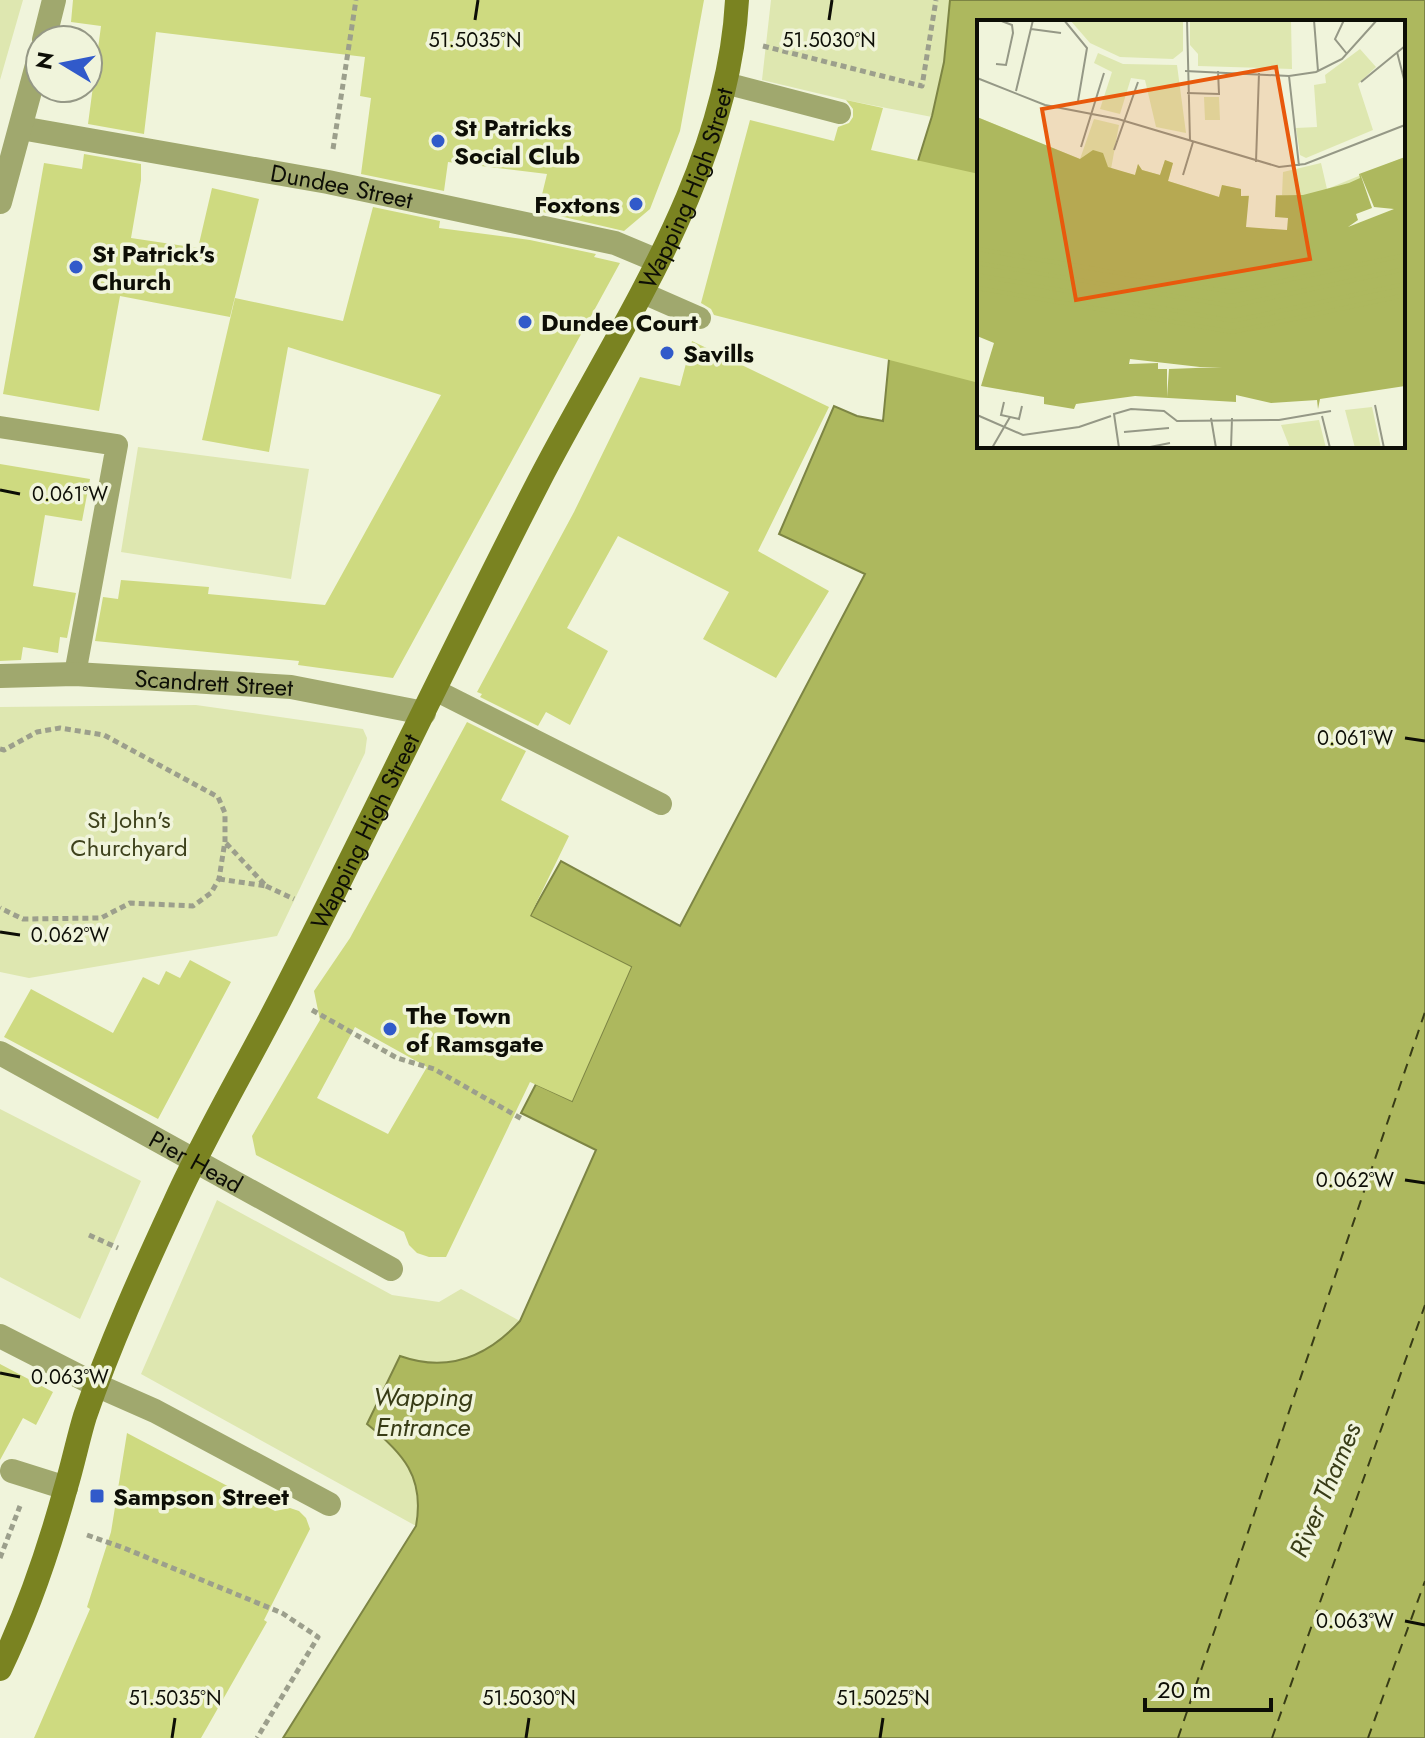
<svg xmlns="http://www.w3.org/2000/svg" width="1425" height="1738" font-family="Jost,sans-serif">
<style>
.green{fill:#dee7b0}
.water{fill:#adb85e;stroke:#7d8544;stroke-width:2;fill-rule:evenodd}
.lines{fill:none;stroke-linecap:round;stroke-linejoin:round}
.ferry{stroke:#383c16;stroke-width:2;stroke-dasharray:10 8;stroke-linecap:butt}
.building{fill:#ceda80;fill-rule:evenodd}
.path{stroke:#9c9f8c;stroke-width:5;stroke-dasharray:6 4;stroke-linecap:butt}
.lane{stroke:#a0a86e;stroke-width:22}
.street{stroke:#a0a86e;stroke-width:24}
.secondary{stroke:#7a8321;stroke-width:24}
.ticks{fill:none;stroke:#0d0e06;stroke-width:3}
.poi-dot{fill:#315aca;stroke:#f0f4db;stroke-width:3}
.labels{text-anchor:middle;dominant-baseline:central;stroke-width:7;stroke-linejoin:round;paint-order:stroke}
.poi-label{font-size:24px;font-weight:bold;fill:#0d0e06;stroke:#f0f4db;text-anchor:start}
.street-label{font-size:24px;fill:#0d0e06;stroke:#f0f4db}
.park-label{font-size:24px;fill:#3e421c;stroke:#f0f4db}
.water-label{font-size:26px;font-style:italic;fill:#383c16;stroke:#f0f4db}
.inset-river{fill:none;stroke:#adb85e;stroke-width:4}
.inset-road{fill:none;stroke:#959886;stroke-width:2}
.view{fill:#e8590c;fill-opacity:0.15;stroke:#e8590c;stroke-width:4}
.inset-edge{fill:none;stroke:#0d0e06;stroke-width:4}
.ticks-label{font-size:20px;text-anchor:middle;fill:#0d0e06;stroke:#f0f4db;stroke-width:7;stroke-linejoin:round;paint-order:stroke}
</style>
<rect width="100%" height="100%" fill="#f0f4db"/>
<path class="green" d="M0,0H23L0,80Z
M771,0H1080L979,22V446L842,864L283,1738L416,1526L141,1374L217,1200L392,1295L439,1302L461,1289L520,1321L596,1150L521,1113L572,1101L631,967L530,916L561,861L680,926L865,574L779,534L834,406L857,416L883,421C895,320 902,215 932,117L846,100L762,80Z
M138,447L309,469L291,579L121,552Z
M196,705L363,729L367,738L365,753L277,936L29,978L0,972V707Z
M0,1109L141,1181L80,1319L0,1277Z"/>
<path class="water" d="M950,0H1425V1738H283L416,1526C425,1477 403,1453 367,1424L400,1356C448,1373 487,1357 520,1321L596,1150L521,1113L536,1084L572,1101L631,967L530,916L561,861L680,926L865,574L779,534L834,406L857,416L883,421L889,359L918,161L932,116L944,62ZM979,22H1403V446H979Z"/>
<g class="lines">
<path class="ferry" d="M1178,1738L1425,1012
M1272,1738L1425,1305
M1368,1738L1425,1581"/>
</g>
<path class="building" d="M73,0H704L680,131L650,209L624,231L538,211L547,174L448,162L444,191L361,174L371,98L360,96L365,57L156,32L144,134L88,124L101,26L71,22Z
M846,100L883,108L871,150L979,174V383L714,315L711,309L701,303L750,120L834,141L838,127L849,123L853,117V109Z
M84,154L141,164V180L131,238L198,248L212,188L259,199L230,317L120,296L99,411L3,394L44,163L82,169Z
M373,207L440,221L439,228L530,240L596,254L594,257L620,263L393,678L298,665L299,661L95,641L103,597L118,599L121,580L209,587L208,594L325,605L441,395L288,347L269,452L202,440L235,298L343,321Z
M692,341L829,407L758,551L829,591L776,678L703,639L729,592L618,536L567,628L608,651L570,725L546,712L538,726L480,697L482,694L477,692L574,512L640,377L680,386Z
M0,464L90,479L82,521L45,515L33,586L76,593L67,638L60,637L58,653L23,647L21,660L0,661Z
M467,722L526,751L501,800L569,836L530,916L631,967L572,1101L530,1082L446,1257H429L417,1253L409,1245L404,1232L256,1155L252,1136L320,1020L314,991L350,938ZM355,1027L427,1067L388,1134L317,1098Z
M190,960L231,982L158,1119L4,1037L31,989L113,1033L143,977L159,985L166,971L180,978Z
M0,1364L53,1392L36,1425L23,1418L0,1460Z
M127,1433L275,1511L290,1508L299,1511L306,1518L310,1529L264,1620L267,1622L201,1738H34L90,1609L87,1607L111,1532Z"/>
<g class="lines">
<path class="path" d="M763,46L922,86L936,0
M333,149L356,0
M0,749L4,750L37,732L60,728L104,735L218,797L225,813V841L219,879L211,893L193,906L130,903L101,918L23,919L0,908
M219,879L266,886L225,842
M266,886L294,899
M312,1010L397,1058L434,1069L522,1119
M89,1235L118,1248
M87,1535L124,1548L282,1613L318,1637L257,1738
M0,1558L20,1506"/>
<path class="lane" d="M725,83L840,113
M643,293L700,318
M0,427L117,445L75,674
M435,690L661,804"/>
<g class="street">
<path d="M44,40L54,0"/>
<path id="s1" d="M21,128L328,182L615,243L658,261"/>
<path d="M0,202L40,54"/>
<path id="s2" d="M0,676L75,674L291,687L424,713"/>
<path id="s3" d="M0,1053L391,1269"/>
<path d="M0,1336L96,1385L155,1411L329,1504"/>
<path d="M12,1471L66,1488"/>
</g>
<path class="secondary" id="s4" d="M0,1669C28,1611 49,1549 66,1487C73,1464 78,1439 85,1416C110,1344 142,1273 174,1204C207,1131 248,1063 284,992C371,822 452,650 539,481C617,330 728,175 737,0"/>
</g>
<path class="ticks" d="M475,20L478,0M829,20L832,0M0,490L20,494M1405,738L1425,741M0,932L20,935M1405,1180L1425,1183M0,1373L20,1377M1405,1621L1425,1625M172,1738L175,1718M526,1738L529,1718M880,1738L883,1718"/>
<g class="poi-dot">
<circle cx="438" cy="141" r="8"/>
<circle cx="636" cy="204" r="8"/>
<circle cx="76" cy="267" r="8"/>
<circle cx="525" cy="322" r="8"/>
<circle cx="667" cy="353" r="8"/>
<circle cx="390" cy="1029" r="8"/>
<rect x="89" y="1488" width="16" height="16" rx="4"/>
</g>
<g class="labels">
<g class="poi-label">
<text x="454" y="127">St Patricks<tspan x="454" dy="28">Social Club</tspan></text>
<text x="620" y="204" text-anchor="end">Foxtons</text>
<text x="92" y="253">St Patrick's<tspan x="92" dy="28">Church</tspan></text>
<text x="541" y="322">Dundee Court</text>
<text x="683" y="353">Savills</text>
<text x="406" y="1015">The Town<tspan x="406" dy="28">of Ramsgate</tspan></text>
<text x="113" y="1496">Sampson Street</text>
</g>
<g class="street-label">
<text stroke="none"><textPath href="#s1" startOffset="326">Dundee Street</textPath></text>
<text stroke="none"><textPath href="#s4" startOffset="1636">Wapping High Street</textPath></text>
<text stroke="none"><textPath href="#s2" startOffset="214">Scandrett Street</textPath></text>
<text stroke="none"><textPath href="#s4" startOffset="916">Wapping High Street</textPath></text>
<text stroke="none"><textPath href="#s3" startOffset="224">Pier Head</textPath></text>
</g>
<g class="park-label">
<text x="129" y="819">St John's<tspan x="129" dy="28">Churchyard</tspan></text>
</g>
<g class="water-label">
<text x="423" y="1397">Wapping<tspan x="423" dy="30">Entrance</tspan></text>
<text transform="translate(1325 1490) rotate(-67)">River Thames</text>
</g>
</g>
<g transform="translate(977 20)">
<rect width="428" height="428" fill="#f0f4db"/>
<path d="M93,0H206V31L196,39L143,37L113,23ZM213,0H314L315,49L221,46V34L213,25ZM383,29L399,47L381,64L396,110L329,138L323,135L319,108L340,107L337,65L349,63L348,55ZM121,33L146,44L200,45L209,113L179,107L168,60L154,58L143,94L123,89L135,52L117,43ZM227,77H242L243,100H228ZM0,97L103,139L117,99L142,105L134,149L158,155L161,144L165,150L183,155L188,140L196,143L191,161L242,177L245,165L264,169V176L305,175L306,152L344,143L350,169L428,137L313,195L0,119ZM395,387L404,428H378L368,390ZM342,400L349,428H313L304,405Z" fill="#dee7b0"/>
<path d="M0,97L103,139L116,130L126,133L131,147L158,155L161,144L165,150L183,155L188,140L196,143L191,161L242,177L245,165L264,169V176L326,175L372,163L383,158L382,154L428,137V366L343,379L341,389L340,380L294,383L259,375V382L158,376L99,384L97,389L67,384V377L4,366L17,323L0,316Z" fill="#adb85e"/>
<path d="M383,153L397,187L417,189L371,207L381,200L379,194L395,188ZM272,175H299L298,197L311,198L310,210L269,207ZM153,339L223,347H245L192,349L190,377V349H181V343L152,344Z" fill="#f0f4db"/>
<path class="inset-river" d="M0,229L254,272L428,235M0,243L255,286L428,249M0,255L256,301L428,264M0,268L255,312L428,275"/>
<path class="inset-road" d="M87,0L110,28L101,81M210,0L213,121M337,0L341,51M367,0L358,19L370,34M54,9L84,13M420,32L428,63M19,44L29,45L36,13L35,5L22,0M208,51L312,56L339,52L365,39L400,0M312,56L322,146M0,58L68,85L141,99L302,147L328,144L428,105M384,62L428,26M39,71L56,0M210,73L242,74L241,51M104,127L127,53M137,130L161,62M279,142L282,53M206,155L216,122M27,382L24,395L42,399L45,386M398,385L407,428M0,395L46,415L102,407L134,396M345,396L353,428M234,398L239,428M147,412L192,408M15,428L33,397M142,428L137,394L154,389L187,391L200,401L302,400L354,391M168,428L193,423M254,428L255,398"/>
<path class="view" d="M299,47L333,239L99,280L65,89Z"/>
<rect width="428" height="428" class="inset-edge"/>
</g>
<g class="ticks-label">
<text x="475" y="47">51.5035°N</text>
<text x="829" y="47">51.5030°N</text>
<text x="70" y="501">0.061°W</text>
<text x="1355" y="745">0.061°W</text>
<text x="70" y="942">0.062°W</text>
<text x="1355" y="1187">0.062°W</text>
<text x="70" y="1384">0.063°W</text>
<text x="1355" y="1628">0.063°W</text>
<text x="175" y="1705">51.5035°N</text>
<text x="529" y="1705">51.5030°N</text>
<text x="883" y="1705">51.5025°N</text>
</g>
<g transform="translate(64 64) rotate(280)"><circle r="38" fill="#f0f4db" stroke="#959886" stroke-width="2"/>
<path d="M0-6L14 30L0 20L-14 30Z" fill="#315aca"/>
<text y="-12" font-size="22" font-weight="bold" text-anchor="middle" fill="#0d0e06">N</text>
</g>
<path d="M1145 1698v12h126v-12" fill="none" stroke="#0d0e06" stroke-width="4"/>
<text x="1157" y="1698" font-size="24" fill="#0d0e06" stroke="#f0f4db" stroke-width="6" paint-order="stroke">20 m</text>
</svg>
